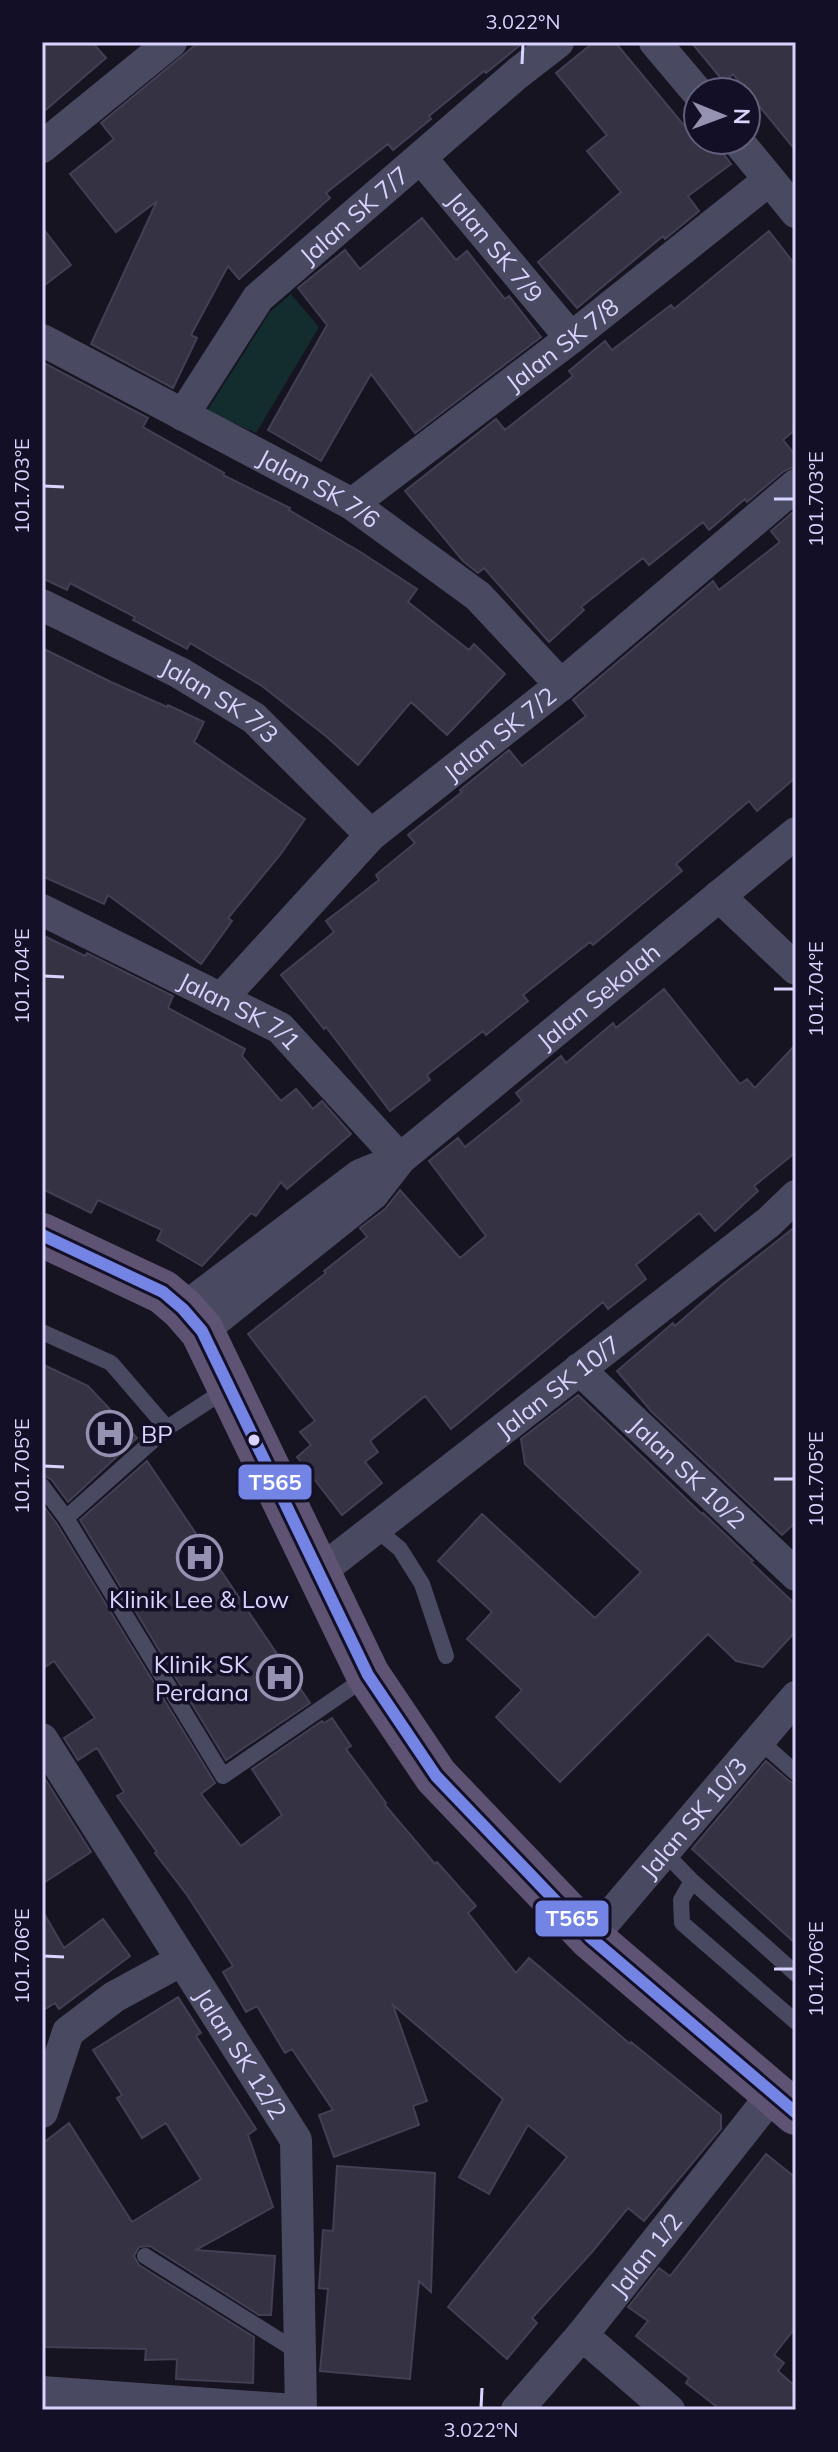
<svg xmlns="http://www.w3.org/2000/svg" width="838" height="2452" font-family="Mulish,sans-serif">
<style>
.green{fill:#132c2d}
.building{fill:#343243;stroke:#433f54;stroke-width:2}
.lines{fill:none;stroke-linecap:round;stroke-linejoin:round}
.lane{stroke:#4a4962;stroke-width:16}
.street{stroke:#4a4962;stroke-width:32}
.primary{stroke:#5e5373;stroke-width:44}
.bus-1-casing{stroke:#130f26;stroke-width:18}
.bus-1{stroke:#7384e4;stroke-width:12}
.ticks{fill:none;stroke:#d9d4ff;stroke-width:3}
.bus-dot{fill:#d9d4ff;stroke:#130f26;stroke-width:3}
.labels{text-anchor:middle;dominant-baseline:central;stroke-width:7;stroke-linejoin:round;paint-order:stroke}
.street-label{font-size:24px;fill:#d9d4ff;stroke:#130f26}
.poi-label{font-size:24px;fill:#d9d4ff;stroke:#130f26;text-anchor:start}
.line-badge{stroke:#130f26;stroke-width:3}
.badge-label{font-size:22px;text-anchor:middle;font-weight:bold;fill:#fff}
.neatline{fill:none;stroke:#d9d4ff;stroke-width:3}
.ticks-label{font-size:20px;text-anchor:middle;fill:#d9d4ff}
</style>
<rect width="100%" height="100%" fill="#161421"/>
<path class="green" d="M291,294L319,327L256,433L207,411L270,312Z"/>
<path class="building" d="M42,42H92L106,58L42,113Z
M199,42H524L486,73L484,71L429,116L431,119L393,150L388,144L326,193L330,198L239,279L228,266L191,335L197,338L173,388L91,344L157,201L116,232L70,174L114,139L101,123Z
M594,42H615L696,140H713L731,164L688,196L699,211L665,239L663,236L577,308L538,262L621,192L587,151L607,135L556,73Z
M691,42H796V151L733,74L724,82Z
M422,218L456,260L467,251L505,299L509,296L541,337L415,433L371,374L321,461L268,430L327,325L298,288L345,250L360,269Z
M42,227L71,265L42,287Z
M769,231L796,266V429L783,440L796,456V466L784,471L747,502L745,499L709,530L703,522L649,565L643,558L581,607L584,610L549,642L484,568L478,573L463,561L405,491L496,419L505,430L573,376L569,371L605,341L612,350L671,305L674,309Z
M42,362L148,418L143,427L224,473L223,475L290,508L289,510L362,553L417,589L408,602L469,650L474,644L505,674L447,735L411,702L358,765L327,737L262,686L190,643L187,649L133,620L135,617L70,583L67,590L42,578Z
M792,513L796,518V777L757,811L749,801L676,864L682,871L593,945L590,942L523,995L528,1001L486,1035L483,1031L427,1075L430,1080L390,1111L326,1027L324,1029L281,975L334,932L326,921L379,880L376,875L415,843L408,835L462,792L460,790L509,750L522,766L586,716L573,700L713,581L719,590L780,542L771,531Z
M42,648L111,682L167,707L168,705L204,722L194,742L305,819L280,855L228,918L232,921L201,964L108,895L104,904L42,876Z
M42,935L85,956L87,953L173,996L168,1008L245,1049L242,1056L281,1101L296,1089L313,1109L322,1101L351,1134L287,1189L281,1182L256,1216L251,1213L202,1266L157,1240L162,1230L98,1200L91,1213L42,1189Z
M664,989L740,1084L747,1079L755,1088L796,1044V1152L754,1186L758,1191L715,1231L699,1213L636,1265L646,1279L608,1309L603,1302L451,1429L425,1396L370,1441L378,1452L365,1462L382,1483L342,1515L297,1457L311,1445L300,1432L315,1421L248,1334L326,1273L324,1271L367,1237L360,1228L385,1209L400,1190L460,1258L486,1236L429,1161L458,1138L465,1147L522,1101L516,1093L561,1056L566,1063L613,1023L616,1028Z
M796,1226V1522L782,1535L651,1411L617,1371L673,1323L675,1326L724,1283Z
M42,1364L88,1386L137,1438L68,1502L51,1479L42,1475Z
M578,1395L702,1514L703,1513L753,1561L751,1562L796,1605V1631L763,1667L736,1661L708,1634L560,1782L496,1717L522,1690L467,1639L492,1612L438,1561L482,1514L595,1618L641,1572L525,1464L521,1439Z
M147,1461L310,1703L226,1760L80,1520Z
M42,1504L57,1524L215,1783L201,1794L241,1846L282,1815L252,1769L322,1721L324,1723L332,1718L351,1746L346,1749L386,1803L385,1805L435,1864L437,1862L476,1906L468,1913L516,1973L529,1958L630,2044L631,2042L721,2115V2129L644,2221L628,2208L592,2252L532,2318L537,2323L507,2359L448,2307L567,2157L528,2125L489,2194L459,2177L503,2099L393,2005L427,2101L413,2106L419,2125L334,2157L319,2115L333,2110L292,2049L285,2053L257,2006L246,2012L223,1972L233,1966L187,1895L155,1853L157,1852L117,1796L124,1792L97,1748L78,1760L64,1738L95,1718L54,1661L42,1669Z
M766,1761L789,1781L796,1784V1944L692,1849Z
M42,1774L91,1852L42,1884Z
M42,1910L64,1948L103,1919L130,1956L59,2009L55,2003L42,2011Z
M178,1997L201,2033L196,2036L256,2129L248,2135L273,2207L196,2250L275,2256L271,2315H259L150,2246L139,2247L134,2256L139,2265L254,2337L253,2383L176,2379L177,2359L145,2360L146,2349L42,2347V2144L69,2123L132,2222L201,2179L166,2123L142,2138L117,2098L122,2095L93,2050Z
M766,2154L796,2178V2327L774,2355L784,2363L778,2371L796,2387V2410H721L686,2383L689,2378L636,2336L648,2321L628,2307L659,2268L670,2276Z
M337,2166L435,2173L431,2292L419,2281L410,2379L320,2371L328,2289L319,2288L323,2230L333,2231Z"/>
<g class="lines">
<path class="lane" d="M42,1332L111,1363L167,1428
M42,1486L66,1518L223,1776L368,1676
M66,1518L167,1428L227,1389
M375,1528L400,1549L422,1584L446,1656
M759,1740L796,1773
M664,1852L692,1881L796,1974
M692,1881L681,1900L682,1923L796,2022
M145,2256L300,2353"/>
<g class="street">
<path d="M655,42L698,93"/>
<path d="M737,140L796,212"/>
<path d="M42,147L171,42"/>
<path id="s1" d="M421,158L571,338"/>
<path id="s2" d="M42,340L352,504L478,596L561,685"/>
<path id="s3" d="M183,415L258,298L518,73L558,42"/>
<path id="s4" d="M352,504L571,338L769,180"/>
<path id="s5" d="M42,605L180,673L254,718L371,835"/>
<path d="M719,896L796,969"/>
<path id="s6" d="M42,910L280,1028L400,1159"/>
<path id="s7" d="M221,999L371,835L561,685L796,485"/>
<path d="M183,1309L360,1175L397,1160"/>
<path id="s8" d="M202,1331L373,1194L400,1159L796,833"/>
<path id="s9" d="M579,1369L796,1575"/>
<path id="s10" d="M318,1573L769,1222L796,1196"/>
<path id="s11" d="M42,1739L296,2140L301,2410"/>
<path id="s12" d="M591,1938L796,1697"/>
<path d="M42,2112L68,2032L114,1997L182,1960"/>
<path d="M582,2335L669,2410"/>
<path d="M42,2392L295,2410"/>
<path id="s13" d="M517,2410L582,2335L772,2095"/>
</g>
<path class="primary" d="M42,1235L163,1292L183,1309L202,1331L368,1675L436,1776L591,1938L796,2113"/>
<defs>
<path id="bus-1" d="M42,1235L163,1292L183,1309L202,1331L368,1675L436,1776L591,1938L796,2113"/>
</defs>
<use href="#bus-1" class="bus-1-casing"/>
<use href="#bus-1" class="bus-1"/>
</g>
<path class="ticks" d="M522,64L523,44M44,486L64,487M774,499H794M44,976L64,977M774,989H794M44,1466L64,1467M774,1479H794M44,1956L64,1957M774,1969H794M481,2408L482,2388"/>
<defs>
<symbol id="hospital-ring" viewBox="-11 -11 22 22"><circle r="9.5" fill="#130f26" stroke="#9591b1" stroke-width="1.5"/><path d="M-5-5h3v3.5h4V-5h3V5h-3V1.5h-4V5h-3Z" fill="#9591b1"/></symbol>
</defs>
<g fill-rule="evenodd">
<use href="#hospital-ring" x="84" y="1408" width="51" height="51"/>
<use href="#hospital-ring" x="174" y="1532" width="51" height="51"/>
<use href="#hospital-ring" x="254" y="1652" width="51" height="51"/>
</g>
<circle class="bus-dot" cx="254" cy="1440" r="7"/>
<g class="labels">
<g class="street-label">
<text stroke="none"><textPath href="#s3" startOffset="266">Jalan SK 7/7</textPath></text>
<text stroke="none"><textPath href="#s1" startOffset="116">Jalan SK 7/9</textPath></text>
<text stroke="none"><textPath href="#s4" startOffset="264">Jalan SK 7/8</textPath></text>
<text stroke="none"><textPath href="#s2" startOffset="314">Jalan SK 7/6</textPath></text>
<text stroke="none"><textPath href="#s5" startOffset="202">Jalan SK 7/3</textPath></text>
<text stroke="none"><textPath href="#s7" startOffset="386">Jalan SK 7/2</textPath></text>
<text stroke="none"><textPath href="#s8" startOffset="520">Jalan Sekolah</textPath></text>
<text stroke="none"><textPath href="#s6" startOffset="222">Jalan SK 7/1</textPath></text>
<text stroke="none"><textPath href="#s10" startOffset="304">Jalan SK 10/7</textPath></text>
<text stroke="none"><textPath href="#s9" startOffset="150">Jalan SK 10/2</textPath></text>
<text stroke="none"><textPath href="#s12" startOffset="158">Jalan SK 10/3</textPath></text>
<text stroke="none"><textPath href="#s11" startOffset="372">Jalan SK 12/2</textPath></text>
<text stroke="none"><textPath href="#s13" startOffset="202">Jalan 1/2</textPath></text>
</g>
<g class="poi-label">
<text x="141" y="1434">BP</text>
<text x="199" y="1599" text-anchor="middle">Klinik Lee &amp; Low</text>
<text x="249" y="1664" text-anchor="end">Klinik SK<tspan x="249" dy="28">Perdana</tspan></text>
</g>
</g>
<g class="line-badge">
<rect x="237" y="1463" width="76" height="38" rx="8" fill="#7384e4"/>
<rect x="534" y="1899" width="76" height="39" rx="8" fill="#7384e4"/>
</g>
<g class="badge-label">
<text x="275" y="1490">T565</text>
<text x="572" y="1926">T565</text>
</g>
<rect width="838" height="2452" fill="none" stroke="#130f26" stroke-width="88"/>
<g transform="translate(722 116) rotate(91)"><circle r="38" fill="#130f26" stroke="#625e7d" stroke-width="2"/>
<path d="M0-6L14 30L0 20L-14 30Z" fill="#9591b1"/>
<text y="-12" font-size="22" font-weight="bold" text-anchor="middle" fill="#d9d4ff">N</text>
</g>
<rect x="44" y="44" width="750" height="2364" class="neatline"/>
<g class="ticks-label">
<text x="523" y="29">3.022°N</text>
<text transform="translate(22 486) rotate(-90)" y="7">101.703°E</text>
<text transform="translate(816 499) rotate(-90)" y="7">101.703°E</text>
<text transform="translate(22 976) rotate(-90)" y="7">101.704°E</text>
<text transform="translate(816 989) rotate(-90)" y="7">101.704°E</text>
<text transform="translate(22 1466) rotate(-90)" y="7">101.705°E</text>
<text transform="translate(816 1479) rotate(-90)" y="7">101.705°E</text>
<text transform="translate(22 1956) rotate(-90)" y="7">101.706°E</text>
<text transform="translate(816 1969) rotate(-90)" y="7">101.706°E</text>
<text x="481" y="2437">3.022°N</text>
</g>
</svg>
